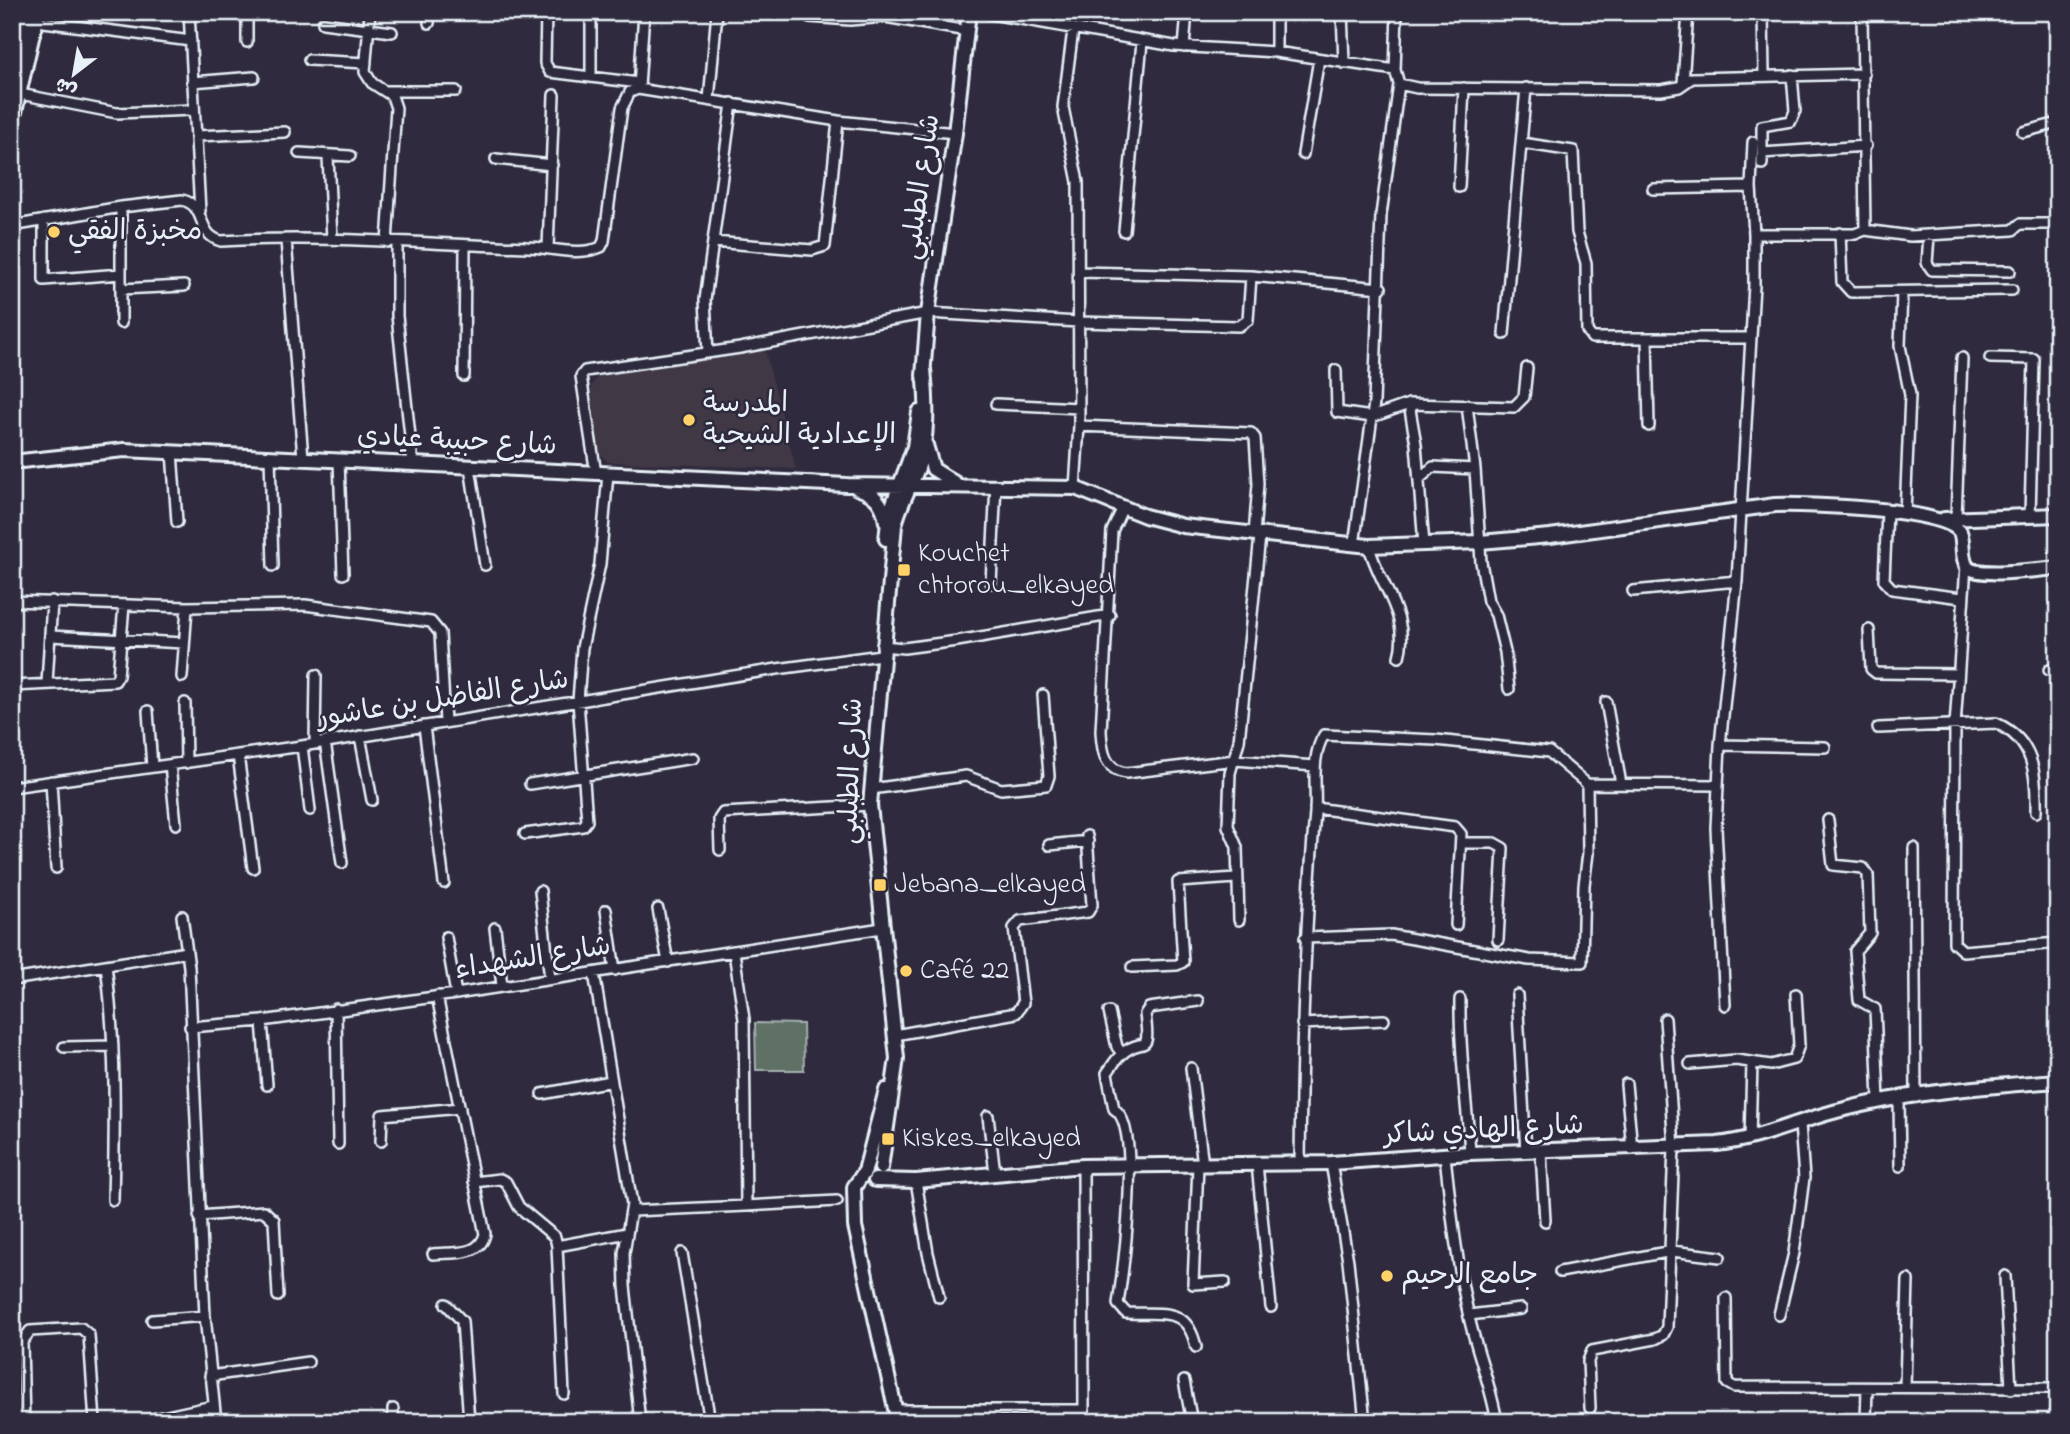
<svg xmlns="http://www.w3.org/2000/svg" width="2070" height="1434" font-family="'Indie Flower','Playpen Sans Arabic',sans-serif">
<style>
.built{fill:#413845}
.green{fill:#5f6f65;stroke:#a4b0ae;stroke-width:2}
.lines{fill:none;stroke-linecap:round;stroke-linejoin:round}
.street-casing{stroke:#e8f1f8;stroke-width:14}
.secondary-casing{stroke:#e8f1f8;stroke-width:18}
.street{stroke:#2f2a3d;stroke-width:9}
.secondary{stroke:#2f2a3d;stroke-width:12}
.poi-dot{fill:#ffd166;stroke:#2f2a3d;stroke-width:2.5}
.labels{text-anchor:middle;dominant-baseline:central;stroke-width:5;stroke-linejoin:round;paint-order:stroke}
.street-label{font-size:28px;fill:#e8f1f8;stroke:#2f2a3d}
.poi-label{font-size:28px;fill:#e8f1f8;stroke:#2f2a3d;text-anchor:start}
</style>
<rect width="100%" height="100%" fill="#2f2a3d"/>
<filter id="ink" filterUnits="userSpaceOnUse"><feTurbulence type="fractalNoise" baseFrequency=".0143" numOctaves="2"/><feDisplacementMap in="SourceGraphic" scale="14" xChannelSelector="R" yChannelSelector="G"/><feConvolveMatrix kernelMatrix="1 2 1 2 8 2 1 2 1" color-interpolation-filters="sRGB"/></filter>
<g filter="url(#ink)">
<path class="built" d="M765,351L796,469L608,462L600,453L591,387L598,375Z"/>
<path class="green" d="M755,1023L803,1024L804,1070H756Z"/>
<g class="lines">
<defs>
<path id="street" d="M189,12L200,211
M370,12L365,72L372,83L392,96L396,108L387,242
M546,12L545,63L550,72L639,83
M591,12V77
M980,12L1174,46L1276,52L1395,70
M1342,12L1344,63
M1763,12L1764,75
M1862,12L1865,230
M809,17L850,20L885,17L967,31
M36,21L191,41
M323,23L392,32
M429,23L430,12
M1073,30L1063,107L1078,182L1079,426L1075,488
M247,42V12
M1184,47L1187,12
M1276,52V12
M309,60L366,63
M192,82L254,77
M1683,83L1688,12
M1399,84L1417,88L1661,90L1679,87L1692,78L1864,74
M639,87L644,12
M387,91H456
M20,94L117,113L193,110
M709,100L717,12
M2023,132L2058,123
M196,136L285,132
M1753,142L1751,187L1754,234
M1522,143L1573,151L1577,232L1586,263L1587,331L1592,338H1751
M299,153L350,156
M1762,153L1866,146
M1303,154L1319,59
M328,157L332,239
M496,159L552,165
M1762,164V126L1791,121L1795,111L1792,75
M1459,187L1464,88
M1653,189L1751,187
M121,207V323
M44,220V280L121,274
M12,226L121,207L182,200C207,205 196,235 221,241C323,235 425,244 527,247C551,247 579,257 601,247L604,241L622,108L630,92L638,89L838,121L955,133
M1124,231L1142,42
M1840,233L1842,282L1851,292L2012,290
M1929,236L1927,263L1932,270L2010,271
M286,240L303,458
M713,242L812,250L825,246L838,121
M397,243V316L413,464
M548,248L554,95
M1079,272L1251,276L1381,288
M121,289L184,286
M1902,292L1900,346L1910,395L1905,514
M1504,334L1526,88
M1647,338L1649,426
M708,353L705,300L732,103
M1990,358L2034,359L2030,516
M1336,370L1337,412L1372,417L1409,404L1514,407L1524,397L1527,368
M464,376L465,246
M996,404L1079,408
M1409,404L1416,444L1424,545
M1467,405L1475,469L1481,562L1488,601L1496,615L1505,652L1509,689
M1079,426L1251,433L1255,438L1258,484L1254,535
M172,452L177,522
M270,456L273,566
M339,460L343,574
M470,467L485,565
M596,474L581,376L585,371L740,348L928,313L1078,322L1239,326L1248,320L1251,276
M1419,479L1433,467L1475,469
M1123,507L1112,531L1101,731C1102,750 1104,770 1126,773L1235,760L1315,766
M1887,511L1884,580L1892,589L1962,598
M1956,518L1962,358
M1354,545L1374,403L1381,215L1399,84L1395,70L1397,12
M1369,546C1378,583 1411,617 1399,657
M1966,565L1955,726L1954,943L1963,951L2058,943
M991,583L996,485
M1633,591L1737,581
M12,601L187,607L305,605L431,622L440,633L445,722
M1869,630L1871,669L1876,673L1958,674
M50,636L184,643
M882,646L904,648L957,641L1110,615
M2049,670H2058
M182,677L187,607
M47,683L52,601
M12,686L115,681L118,676L124,605
M1606,702L1621,784
M185,703L186,763
M148,711L152,767
M424,726L444,883
M1878,728L1996,723C2034,740 2037,775 2036,812
M360,736L372,800
M325,741L342,863
M315,743L316,675
M1720,745L1825,747
M302,746L310,810
M238,755L253,868
M170,765L176,824
M51,781L56,868
M530,784L693,758
M12,787L302,746L777,669L881,655
M871,789L966,776L1001,789L1046,785L1049,776L1043,695
M1315,808L1455,827L1461,834L1456,925
M1828,820L1833,865L1863,868L1868,874L1870,933L1855,951L1859,1000L1875,1009L1879,1101
M525,834L583,826L587,821L578,701L582,648L600,564L608,474
M1461,843H1494L1503,848L1498,940
M1049,845L1088,841
M1914,848L1916,1097
M720,850L719,819L723,813L870,805
M540,891L550,979
M658,909L668,962
M606,910L615,970
M182,916L189,967L205,1316L216,1422
M1239,920L1237,847L1228,826L1230,773L1239,741L1260,536
M495,928L502,986
M446,937L456,994
M1305,938L1391,935L1529,960L1582,962L1584,885L1588,853L1587,784
M106,965C116,1043 115,1122 113,1200
M1132,967L1177,965L1183,962L1178,882L1236,878
M594,973L632,1204L624,1253L625,1286L640,1422
M12,980L187,952
M1517,995L1526,1152
M1460,999C1459,1051 1467,1102 1470,1153
M1725,1005L1716,828L1720,745L1737,581L1754,285V234H1855L1865,230L1910,236L2013,230L2020,224H2058
M336,1009L338,1144
M1109,1012L1117,1047L1122,1053
M262,1021L267,1085
M1302,1024L1384,1020
M190,1027L262,1021L456,994L882,928
M895,1035L1016,1013L1023,1003L1014,928L1020,921L1088,912L1092,905L1087,836
M12,1037H13
M64,1047L113,1046
M1690,1064L1736,1060L1771,1065L1794,1059L1799,1045L1796,994
M1191,1068L1203,1165
M1626,1084L1632,1149
M542,1094L611,1081
M1899,1100L1900,1166
M988,1116L995,1173
M1750,1139L1752,1063
M381,1141L382,1115L460,1108
M1541,1152L1545,1221
M1445,1156C1451,1210 1457,1264 1469,1317C1477,1353 1491,1385 1497,1422
M1331,1163L1348,1261L1365,1422
M1257,1164L1271,1307
M1300,1164C1301,1046 1305,930 1315,813C1317,788 1310,757 1324,735L1436,740L1549,752L1587,784L1717,785
M1198,1165L1193,1284L1225,1282
M916,1181L928,1253L939,1297
M474,1182L500,1179L506,1182L519,1207L555,1237L557,1246L627,1233
M746,1206L837,1201
M632,1211L746,1206L744,1019L734,952
M199,1216L264,1211L274,1220L278,1296
M557,1246L564,1394
M682,1253L710,1422
M433,1254C452,1252 480,1257 485,1234L437,996
M1560,1272L1672,1251L1720,1257
M2005,1276L2011,1389
M1726,1298L1727,1383L1734,1387L2058,1388
M446,1304L462,1321L469,1422
M1469,1315L1521,1309
M1779,1315L1794,1253L1804,1178L1800,1124
M152,1320L205,1316
M1196,1347C1187,1305 1162,1315 1126,1313L1118,1304C1123,1271 1143,1124 1114,1109L1107,1073C1111,1068 1115,1060 1121,1055C1142,1034 1151,1060 1145,1014L1149,1008L1198,1001
M210,1376L308,1362
M1184,1381L1192,1422
M1905,1387L1908,1280
M1590,1408L1588,1361L1592,1351L1655,1339L1663,1335L1667,1327L1674,1147L1665,1019
M393,1409V1422
M896,1410H1084L1083,1166
M24,1422L22,1342L30,1331L81,1328L89,1335L95,1422
M139,1422L213,1406
M1083,1422L1084,1410
M1866,1422L1867,1388"/>
<path id="secondary" d="M12,82L29,12
M12,125L38,12
M923,376L928,313L955,133L969,12
M926,445L933,469L955,483
M12,462L124,450L847,485L1075,488L1145,516L1183,526L1369,546L1480,542L1550,536L1775,505C1806,504 1944,508 1960,532C1964,542 1961,555 1966,565C1972,579 2042,569 2058,568
M857,488C875,494 883,502 886,522
M1944,519L2058,515
M886,539L889,514L914,447L919,412
M866,1167L886,1090
M881,1168L897,1058L870,805L895,525C900,504 910,488 918,468C929,438 927,401 924,369
M865,1171L854,1187L855,1226L898,1422
M875,1180L916,1181L1083,1166L1331,1163L1470,1153L1717,1144C1762,1139 1801,1119 1845,1109C1913,1092 1988,1086 2058,1081"/>
</defs>
<use href="#street" class="street-casing"/>
<use href="#secondary" class="secondary-casing"/>
<use href="#street" class="street"/>
<use href="#secondary" class="secondary"/>
</g>
</g>
<g class="poi-dot">
<circle cx="54" cy="232" r="7"/>
<circle cx="689" cy="420" r="7"/>
<rect x="897" y="563" width="14" height="14" rx="3.5"/>
<rect x="873" y="878" width="14" height="14" rx="3.5"/>
<circle cx="906" cy="971" r="7"/>
<rect x="881" y="1132" width="14" height="14" rx="3.5"/>
<circle cx="1387" cy="1276" r="7"/>
</g>
<g class="labels">
<g class="street-label">
<text transform="translate(922 187) rotate(-82)">شارع الطبلبي</text>
<text transform="translate(457 442) rotate(3)">شارع حبيبة عيادي</text>
<text transform="translate(443 700) rotate(-9)">شارع الفاضل بن عاشور</text>
<text transform="translate(852 771) rotate(-88)">شارع الطبلبي</text>
<text transform="translate(533 959) rotate(-9)">شارع الشهداء</text>
<text transform="translate(1484 1131) rotate(-3)">شارع الهادي شاكر</text>
</g>
<g class="poi-label">
<text x="68" y="232">مخبزة الفقي</text>
<text x="703" y="404">المدرسة<tspan x="703" dy="32">الإعدادية الشيحية</tspan></text>
<text x="918" y="554">Kouchet<tspan x="918" dy="32">chtorou_elkayed</tspan></text>
<text x="894" y="885">Jebana_elkayed</text>
<text x="920" y="971">Café 22</text>
<text x="902" y="1139">Kiskes_elkayed</text>
<text x="1401" y="1276">جامع الرحيم</text>
</g>
</g>
<rect width="2070" height="1434" fill="none" stroke="#2f2a3d" stroke-width="42"/>
<rect x="21" y="21" width="2028" height="1392" fill="none" stroke="#e8f1f8" stroke-width="2.5" filter="url(#ink)"/>
<g transform="translate(74 74) rotate(211)" stroke="#2f2a3d" stroke-width="5" paint-order="stroke">
<path d="M0-5L12 26L0 18L-12 26Z" fill="#e8f1f8"/>
<text y="-10" font-size="19" font-weight="bold" text-anchor="middle" fill="#e8f1f8">ش</text>
</g>
</svg>
